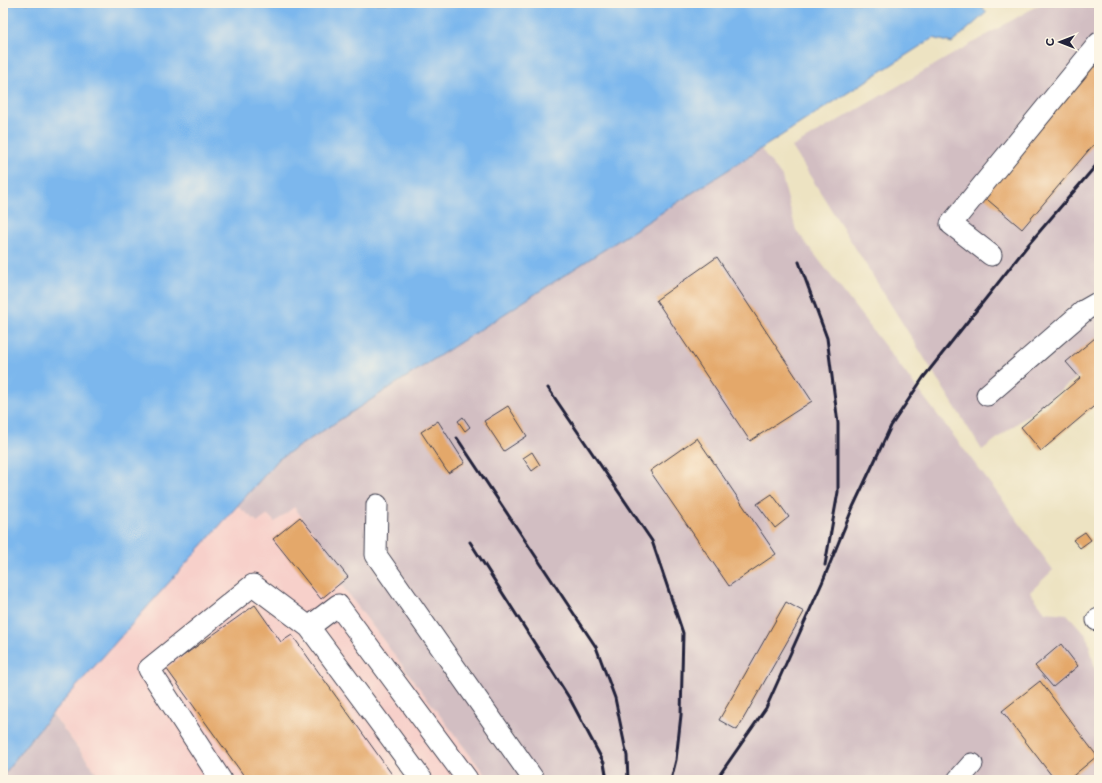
<svg xmlns="http://www.w3.org/2000/svg" width="1102" height="783" font-family="'Playpen Sans',sans-serif">
<style>
.built{fill:#f7d0ca}
.industrial{fill:#d2bec2}
.water{fill:#7cb7ed;stroke:#4f6c94}
.building{fill:#e4a86b}
.lines{fill:none;stroke-linecap:round;stroke-linejoin:round}
.minor-casing{stroke:#403f4f;stroke-width:23}
.minor{stroke:#fff;stroke-width:21}
.rail{stroke:#22223b;stroke-width:3}
</style>
<rect width="100%" height="100%" fill="#fcf5e5"/>
<filter id="ink" filterUnits="userSpaceOnUse"><feTurbulence type="fractalNoise" baseFrequency=".025" numOctaves="2"/><feDisplacementMap in="SourceGraphic" scale="8" xChannelSelector="R" yChannelSelector="G"/><feConvolveMatrix kernelMatrix="1 2 1 2 8 2 1 2 1" color-interpolation-filters="sRGB"/></filter>
<filter id="wash" filterUnits="userSpaceOnUse"><feTurbulence type="fractalNoise" baseFrequency=".012" numOctaves="4" result="noise"/><feDisplacementMap in="SourceGraphic" scale="16" xChannelSelector="R" yChannelSelector="G"/><feGaussianBlur stdDeviation="0.9" result="paint"/><feColorMatrix in="noise" values="0 0 0 0 0 0 0 0 0 0 0 0 0 0 0 0 0 1.4 0 .05"/><feComposite in="paint" operator="in"/></filter>
<g filter="url(#wash)">
<rect width="100%" height="100%" fill="#ede3c2"/>
<path class="built" d="M288,499L348,577L341,584L489,780H102L52,714L237,505L258,522Z"/>
<path class="industrial" d="M1042,3H1099V361L982,450L792,147Z
M761,149L782,177L796,230L1005,503L1053,570L1030,592L1045,612L1067,614L1087,636L1099,684V780H489L340,583L348,577L294,507L275,522L268,515L258,522L237,506L247,494L238,484Z
M52,714L102,780H3V776L25,746Z"/>
<path class="water" d="M3,3H989L982,7L987,12L952,43L933,38L279,459L52,714L25,746L3,776Z"/>
<g id="blocks">
<path class="building" d="M1092,65L1099,70V138L1022,229L982,195Z
M717,257L812,401L750,441L656,300Z
M1095,338L1099,343V402L1041,451L1021,427L1080,378L1066,362Z
M508,406L527,436L504,451L484,421Z
M463,417L470,427L465,431L458,421Z
M438,421L465,463L448,473L421,432Z
M697,438L776,554L729,586L650,471Z
M532,452L540,465L532,471L523,458Z
M772,494L789,517L775,528L757,504Z
M300,517L348,577L321,599L273,539Z
M1085,532L1091,540L1080,548L1073,540Z
M786,602L804,612L737,730L719,720Z
M255,605L281,642L292,635L396,780H247L166,668Z
M1061,644L1078,666L1053,687L1035,666Z
M1040,681L1097,756L1068,780H1055L1002,711Z"/>
</g>
</g>
<g filter="url(#ink)">
<use href="#blocks" fill-opacity="0" stroke="#403f4f" stroke-width="1"/>
<g class="lines">
<defs>
<path id="minor" d="M991,255L951,224L1099,43
M987,395L1085,310L1099,302
M377,505L376,555L534,780
M1097,620L1099,619
M221,780L149,669L253,585L309,627
M422,780L309,627L338,605L467,779L465,780
M958,780L972,764"/>
</defs>
<use href="#minor" class="minor-casing"/>
<use href="#minor" class="minor"/>
<path class="rail" d="M799,262L827,338L838,423V492L825,565
M548,388L652,541L683,633L681,715L676,760L671,780
M457,438L596,647L615,698L627,756L628,780
M470,542L570,699L604,763L607,780
M716,780L766,708L822,583L853,507L891,426L923,378L1028,245L1099,162"/>
</g>
</g>
<rect width="1102" height="783" fill="none" stroke="#fcf5e5" stroke-width="16"/>
<g transform="translate(1060 42) rotate(270)" stroke="#fcf5e5" stroke-width="3" paint-order="stroke">
<path d="M0-3L7 15L0 10L-7 15Z" fill="#22223b"/>
<text y="-6" font-size="11" font-weight="bold" text-anchor="middle" fill="#22223b">С</text>
</g>
</svg>
